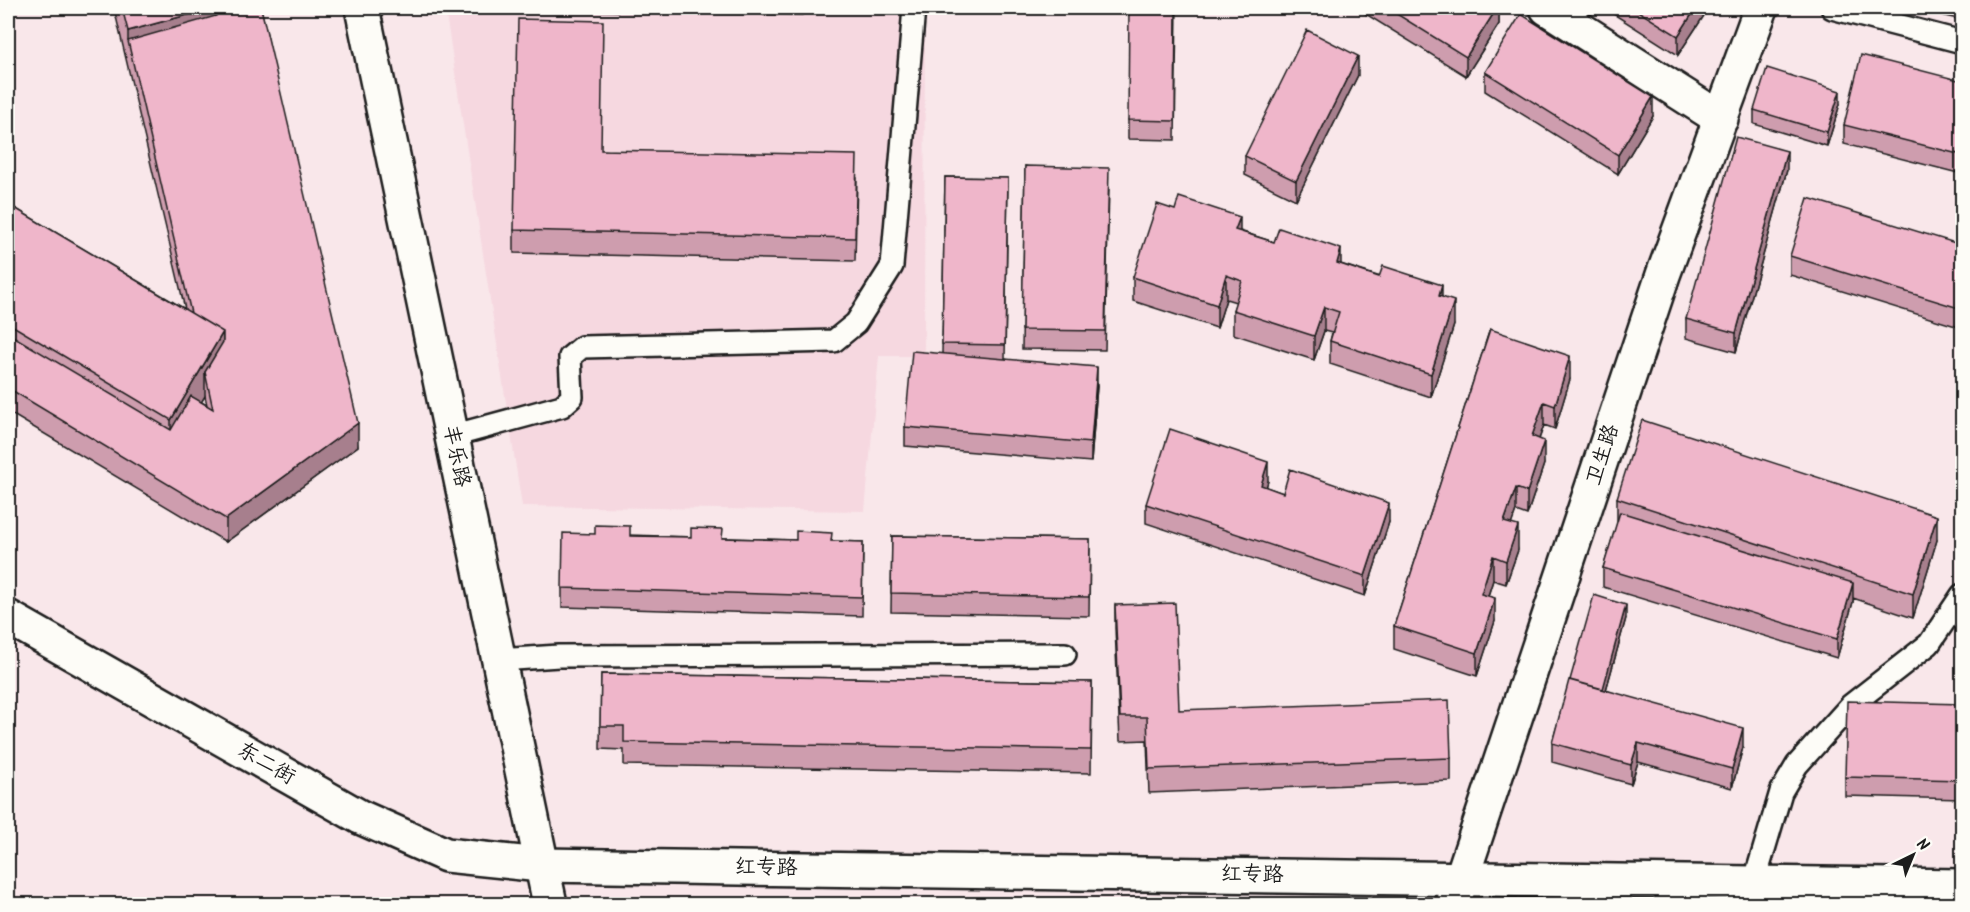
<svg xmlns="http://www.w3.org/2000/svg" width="1970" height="912" font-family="Kalam,'LXGW WenKai TC',sans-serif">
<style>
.built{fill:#f6d8e0}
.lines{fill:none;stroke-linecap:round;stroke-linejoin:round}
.lane-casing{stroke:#1c1c1c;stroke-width:26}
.street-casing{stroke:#1c1c1c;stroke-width:38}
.secondary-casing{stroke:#1c1c1c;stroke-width:38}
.lane{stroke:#fdfcf7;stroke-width:21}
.street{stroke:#fdfcf7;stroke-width:33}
.secondary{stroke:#fdfcf7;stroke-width:33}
.wall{fill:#ce9dae;stroke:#1c1c1c;stroke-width:1.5;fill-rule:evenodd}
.shaded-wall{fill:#a77f8d;stroke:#1c1c1c;stroke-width:1.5}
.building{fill:#efb6ca;stroke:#1c1c1c;stroke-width:1.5}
.labels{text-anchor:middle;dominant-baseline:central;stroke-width:4.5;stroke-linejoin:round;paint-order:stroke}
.street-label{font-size:21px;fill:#1c1c1c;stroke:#fdfcf7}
</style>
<rect width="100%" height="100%" fill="#f9e7ea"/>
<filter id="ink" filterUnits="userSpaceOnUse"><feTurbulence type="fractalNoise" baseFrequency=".0167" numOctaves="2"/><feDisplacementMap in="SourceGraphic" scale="12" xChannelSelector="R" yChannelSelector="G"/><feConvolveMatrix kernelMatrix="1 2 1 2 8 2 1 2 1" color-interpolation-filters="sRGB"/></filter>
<g filter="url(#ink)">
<path class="built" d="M445,8H925L924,356H879L865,511L522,506Z"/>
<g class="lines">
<defs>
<path id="lane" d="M1832,8L1962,42
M452,436L562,406L572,397L570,357L582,347L834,341L856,323L892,266L914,8
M499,660L559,656L1065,654
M1754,883L1781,792L1797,765L1851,705L1929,644L1962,595"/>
<path id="street" d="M362,8L550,904
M1547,8L1721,119
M1453,904L1663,275L1761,8"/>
<path id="secondary" d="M8,617L360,817L446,855L541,865L1962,886"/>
</defs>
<use href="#lane" class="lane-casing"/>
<use href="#street" class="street-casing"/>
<use href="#secondary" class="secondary-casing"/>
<use href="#lane" class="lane"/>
<use href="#street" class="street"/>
<use href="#secondary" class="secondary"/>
</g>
<path class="wall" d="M114,8H261L358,446L226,542L8,412V204L185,309ZM205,396L207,405L201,402Z
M450,8H802V15Z
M1177,8L1175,140L1128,139V120Z
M1356,8H1499V24L1466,76Z
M1604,8H1709L1678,55Z
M1940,8H1962V20L1940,15Z
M1485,72L1653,116L1618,174L1485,91Z
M1358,75L1296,200L1245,175V156Z
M1962,81V174L1844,144V125Z
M1840,104L1827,146L1754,124V110Z
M602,150L857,178L855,261L514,253V230Z
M1025,166L1109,187L1105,350L1022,349Z
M1787,170L1736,352L1686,338V319Z
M945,177L1008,178L1005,359L1097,386L1091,462L905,446V427L942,354Z
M1240,231L1442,297L1454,325L1431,397L1330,364V341L1332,333L1324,331L1314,360L1233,334V310L1236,302L1226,299L1217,328L1133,301V277Z
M1962,245V328L1790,275V256Z
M1490,329L1570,379L1555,429L1544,425L1539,439L1544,464L1527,515L1516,511L1511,524L1518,550L1506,584L1493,580L1488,596L1495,621L1477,676L1394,649V626Z
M1268,481L1266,487L1283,493L1389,522L1365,596L1146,523V504Z
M1617,498L1937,540L1913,618L1853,598V602L1837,658L1603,587V568L1618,521H1617Z
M595,534L863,542L862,616L562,607V588Z
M892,536L1090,539L1089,616L891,612Z
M1115,605L1179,710L1451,758V781L1149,793L1147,740L1120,741L1115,628Z
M1626,618L1606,690L1743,747L1732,788L1638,762L1631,784L1552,762V743L1570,680Z
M601,674L1092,682L1091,773L624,765V750L600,749Z
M1962,704V799L1845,796V777Z"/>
<path class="shaded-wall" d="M213,8H216V39L128,41V31Z
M1497,8H1499V24L1466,76V57Z
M1696,8H1709L1678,55V36Z
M1358,56V75L1296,200V181Z
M1840,91V104L1827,146V132Z
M1653,97V116L1618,174V155Z
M1787,151V170L1736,352V333Z
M1240,217V240L1235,230Z
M1341,249V272L1337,263Z
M1226,275V299L1217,328V305Z
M1442,285V308L1439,296Z
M1454,301V325L1431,397V374Z
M1324,307V331L1314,360V336Z
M223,332V365L205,372V396L171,453V420Z
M1570,356V379L1555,429V406Z
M1097,367V386L1091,462V443Z
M1544,402V425L1532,459V436Z
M358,423V446L226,542V519Z
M1544,441V464L1527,515V492Z
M1268,462V481L1261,505V485Z
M1516,488V511L1504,545V522Z
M1389,503V522L1365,596V576Z
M1937,516V540L1913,618V594Z
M1518,526V550L1506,584V561Z
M1493,556V580L1481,617V594Z
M1853,583V602L1837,658V639Z
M1495,598V621L1477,676V653Z
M1626,605V618L1601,708V694Z
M1743,728V747L1732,788V769Z
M1638,743V762L1631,784V765Z"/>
<path class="building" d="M122,8H213L128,31Z
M216,8H261L358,423L226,519L8,388V333L171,430L191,396L213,409L205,372L223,342V332L191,313L128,41L216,16Z
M1129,8H1176L1175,121L1128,120Z
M1387,8H1497L1466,57Z
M1633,8H1696L1678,36Z
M1521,14L1653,97L1618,155L1485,72Z
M518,19L603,21L601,150L857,155L855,238L514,230Z
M1307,30L1358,56L1296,181L1245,156Z
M1861,55L1962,81V155L1844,125Z
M1767,68L1840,91L1827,132L1754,110Z
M1736,137L1787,151L1736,333L1686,319Z
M1025,166L1109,168L1105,331L1022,330Z
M945,177L1008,178L1005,345L942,344Z
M1179,197L1240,217L1235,230L1274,242L1279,228L1341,249L1337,263L1379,277L1383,266L1442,285L1439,296L1454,301L1431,374L1330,341L1339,312L1324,307L1314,336L1233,310L1242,281L1226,275L1217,305L1133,277L1157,204L1175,210Z
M1808,198L1962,245V309L1790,256Z
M8,204L223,332L171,420L8,323Z
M1490,329L1570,356L1555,406L1544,402L1532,436L1544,441L1527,492L1516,488L1504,522L1518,526L1506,561L1493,556L1481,594L1495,598L1477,653L1394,626Z
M912,351L1097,367L1091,443L905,427Z
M1642,420L1937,516L1913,594L1617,498Z
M1170,429L1268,462L1261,485L1283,493L1290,469L1389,503L1365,576L1146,504Z
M1620,512L1853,583L1837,639L1603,568Z
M595,525L630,526V536L691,537V528L723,529L722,538L796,540V531L832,533L831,541L863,542L862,597L562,588L563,533L595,534Z
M892,536L1090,539L1089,597L891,593Z
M1594,595L1626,605L1603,689L1570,680Z
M1175,603L1179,710L1449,700L1451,758L1149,769L1147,717H1120L1115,605Z
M601,674L1092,682L1091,750L624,742V726H600Z
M1569,680L1743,728L1732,769L1638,743L1631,765L1552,743Z
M1847,701L1962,704V780L1845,777Z"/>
</g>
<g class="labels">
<g class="street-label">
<text transform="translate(1603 455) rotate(-72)">卫生路</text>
<text transform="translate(456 456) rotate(78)">丰乐路</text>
<text transform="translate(266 764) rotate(30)">东二街</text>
<text transform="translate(766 868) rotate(1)">红专路</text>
<text transform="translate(1252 875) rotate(1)">红专路</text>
</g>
</g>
<rect width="1970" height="912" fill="none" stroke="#fdfcf7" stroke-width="30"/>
<rect x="15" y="15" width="1940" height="882" fill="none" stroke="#1c1c1c" stroke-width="2" filter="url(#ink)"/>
<g transform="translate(1913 855) rotate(43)" stroke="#fdfcf7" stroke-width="4.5" paint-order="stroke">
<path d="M0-4.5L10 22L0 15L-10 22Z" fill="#1c1c1c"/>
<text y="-9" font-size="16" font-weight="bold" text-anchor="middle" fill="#1c1c1c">N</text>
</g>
</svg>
